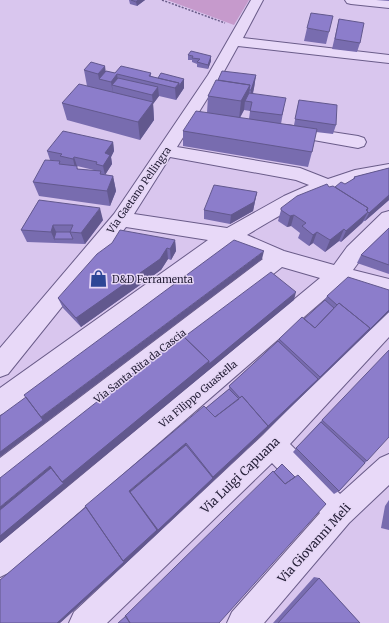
<svg xmlns="http://www.w3.org/2000/svg" width="389" height="623" font-family="Merriweather,serif">
<style>
.green{fill:#c69acc}
.lines{fill:none;stroke-linecap:round;stroke-linejoin:round}
.minor-casing{stroke:#6a5c89;stroke-width:2}
.path{stroke:#6a5c89;stroke-width:1.5;stroke-dasharray:2 1.5;stroke-linecap:butt}
.minor{fill:#e8d9f8;fill-rule:evenodd}
.wall{fill:#786caf;fill-rule:evenodd}
.shaded-wall{fill:#62588e}
.building{fill:#8c7dcb;stroke:#62588e}
.labels{text-anchor:middle;dominant-baseline:central;stroke-width:3;stroke-linejoin:round;paint-order:stroke}
.street-label{font-size:10px;fill:#262039;stroke:#e5d6f5}
.poi-label{font-size:10px;fill:#262039;stroke:#e5d6f5;text-anchor:start}
.near-street-label{font-size:12px;fill:#262039;stroke:#e5d6f5}
</style>
<rect width="100%" height="100%" fill="#d9c6ee"/>
<path class="green" d="M167,0H249L234,25Z"/>
<g class="lines">
<defs>
<path id="minor" d="M251,0H263L243,38L389,55V63L238,46L222,75L177,147L300,168L328,179L355,170L389,164V176C334,187 295,205 247,235L284,251L334,265L347,247L382,213L389,211V230L361,259L353,270L389,279V297L342,284L10,572L0,577V543L320,278L282,267L10,485L0,488V458L263,259L232,245L9,411L0,415V388L208,240L126,227L8,374L0,377V348L114,214L208,75ZM170,157L296,180L309,185L284,196L227,228L134,214Z
M345,0H389V8L351,4L347,3Z
M286,125L358,136L364,138L366,142L364,146L358,148L280,134L278,130L280,126Z
M389,312V337L290,444L340,494L380,458L389,454V485L349,523L264,623H227L232,612L320,513L272,463L107,623H69L74,612L263,435L381,315Z"/>
</defs>
<use href="#minor" class="minor-casing"/>
<path class="path" d="M162,0L225,23"/>
<use href="#minor" class="minor"/>
</g>
<path class="wall" d="M129,0H145L137,6L130,4Z
M376,0H389V1Z
M339,19L360,43L357,52L332,49Z
M307,28L329,32L326,44L304,41Z
M188,55L211,61L208,69L197,67V64L192,62V60H188Z
M84,70L106,71L115,73H151V76L184,88L176,100L159,96L153,104L154,120L140,140L67,120L62,103L87,86Z
M256,75L254,88L253,94L284,107L281,124L294,125L299,100L336,125L333,134L316,132L312,152L308,167L183,146V131L207,113L208,96L218,80ZM244,110L250,111L249,119L240,118Z
M113,142L114,151L111,157L112,164L105,175L102,174L113,176L116,191L110,206L39,196L33,182L58,161L50,160L47,151ZM76,166H77L98,171L78,169Z
M389,168V200L365,221H364L362,223L341,242L339,241L325,252L313,243L309,246L298,238L300,233L291,226L287,227L278,221L281,210L329,187H335L345,184L353,180L354,177Z
M257,192L253,211L230,224L204,219V210Z
M39,200L103,220L85,244L27,242L21,230Z
M389,228V274L357,263L361,255Z
M175,240L176,251L171,260L168,259L161,270L81,327L63,308L58,298Z
M389,290V312L265,432L127,562L60,623L206,408L229,389V386L278,341L279,339L304,319L325,300L327,296Z
M322,420L367,461L365,463L339,491L334,494L293,452Z
M389,500V532V530L381,528L385,506Z
M314,577L319,578L360,623H273Z"/>
<path class="shaded-wall" d="M138,0H145L137,6L136,2Z
M211,56V61L208,69V65Z
M105,66L107,81L99,79L98,74Z
M117,74L119,87L112,85L113,94L111,82Z
M256,75L254,88L250,103L251,90Z
M184,79V88L176,100L175,88L179,83Z
M250,85L248,101H245L244,110L239,119L241,101Z
M158,87L159,96L153,104L152,95Z
M153,102L154,120L140,140L138,122Z
M113,142L114,151L111,157L112,164L105,175L103,166L105,153Z
M74,157L77,166L75,168L73,159Z
M113,176L116,191L110,206L107,191Z
M257,192L253,211L230,224L231,215Z
M389,195V200L365,221L369,213Z
M100,208L103,220L85,244L81,233Z
M368,208V212L362,223L341,242L346,231Z
M294,215L291,226L287,227L290,216Z
M53,225L58,236L54,239L56,243L51,232Z
M344,229L339,241L325,252L330,240Z
M317,232L313,243L309,246L313,235Z
M175,240L176,251L171,260L170,249Z
M167,248L168,259L161,270L81,327L76,318Z
M264,251L262,259L0,457V452L41,417Z
M296,292L294,300L68,486L0,543V507L50,466L209,361Z
M389,310V312L363,337L368,331Z
M370,328L363,337L265,432L127,562L60,623H57L123,561L129,491L186,443V449L213,478V477L318,379L320,377Z"/>
<path class="building" d="M131,0H138L136,2Z
M311,13L333,16L329,32L307,28Z
M339,19L364,23L360,43L335,39Z
M191,51L211,56L208,65L197,62L200,59L192,58L193,56L188,55Z
M91,62L105,66L98,74L84,70Z
M121,66L151,73L149,76L179,83L175,88L117,74L111,82L99,79L106,71L115,73Z
M222,71L256,75L251,90H249L250,85L218,80Z
M161,73L184,79L179,86V83L158,78Z
M118,78L158,87L152,95L112,85Z
M216,80L250,85L241,101L208,96Z
M79,84L153,102L138,122L62,103Z
M249,93L286,98L282,115L250,111L252,102L245,101Z
M299,100L337,105L336,125L295,119Z
M196,111L317,129L312,152L183,131Z
M63,131L113,142L105,153L110,155L103,166L96,164L97,162L74,157L73,159L60,156L62,154L47,151Z
M45,160L60,161L59,164L77,166V169L101,171L100,174L113,176L107,191L33,182Z
M389,168V195L369,213L367,211L368,208L335,187L341,182L345,184L355,178L354,177Z
M327,184L329,187L333,186L368,208L366,210L368,212L346,231L344,229L330,240L317,232L313,235L302,226L306,223L294,215L290,216L281,210V208L297,196Z
M214,185L257,192L254,202L231,215L204,210Z
M39,200L100,208L81,233L70,232L73,225H53L51,232L21,230Z
M389,228V265L361,255Z
M120,230L175,240L170,249L167,248L160,259L76,318L58,298L97,254L112,243Z
M56,232H70L73,239H54Z
M234,240L264,251L41,417L24,395Z
M271,272L296,292L209,364V361L184,337Z
M348,277L389,290V310L368,331L370,328L339,303L337,305L327,296Z
M325,300L334,308L315,328L304,319Z
M339,303L370,328L320,377L279,339L302,317L315,328Z
M182,335L209,361L62,482L50,466L0,507V478Z
M278,341L318,379L267,427L268,426L242,396L240,398L229,386Z
M389,350V437L367,461L322,420Z
M229,389L239,399L215,417L206,408Z
M242,396L268,426L213,477L186,443L129,491L157,530L123,561L85,506L204,406L215,417Z
M26,397L43,420L0,452V416Z
M321,422L365,463L339,491L296,448Z
M186,445L213,478L158,530L130,492Z
M282,464L295,477L285,484L274,472Z
M51,468L62,482L64,483L0,536V510Z
M273,471L285,484L298,475L326,504L219,623H130L125,616Z
M86,507L123,561H124V562L57,623H0V580Z
M319,578L360,623H278Z
M126,616L130,623H118Z"/>
<defs>
<symbol id="shop-bare" viewBox="-9 -9 18 18"><path d="M-5-2.5h2.3a2.7 3.5 0 0 1 5.4 0H5L5.5 6h-11ZM-1.5-2.5h3a1.5 2.3 0 0 0-3 0Z" fill="#2d4696" stroke="#e5d6f5" stroke-width="2.5" paint-order="stroke"/></symbol>
</defs>
<g fill-rule="evenodd">
<use href="#shop-bare" x="86" y="266" width="25" height="25"/>
</g>
<g class="labels">
<g class="street-label">
<text transform="translate(139 190) rotate(-55)">Via Gaetano Pellingra</text>
<text transform="translate(140 366) rotate(-38)">Via Santa Rita da Cascia</text>
<text transform="translate(198 394) rotate(-40)">Via Filippo Guastella</text>
</g>
<g class="poi-label">
<text x="112" y="279">D&amp;D Ferramenta</text>
</g>
<g class="near-street-label">
<text transform="translate(240 475) rotate(-44)">Via Luigi Capuana</text>
<text transform="translate(314 543) rotate(-48)">Via Giovanni Meli</text>
</g>
</g>
</svg>
